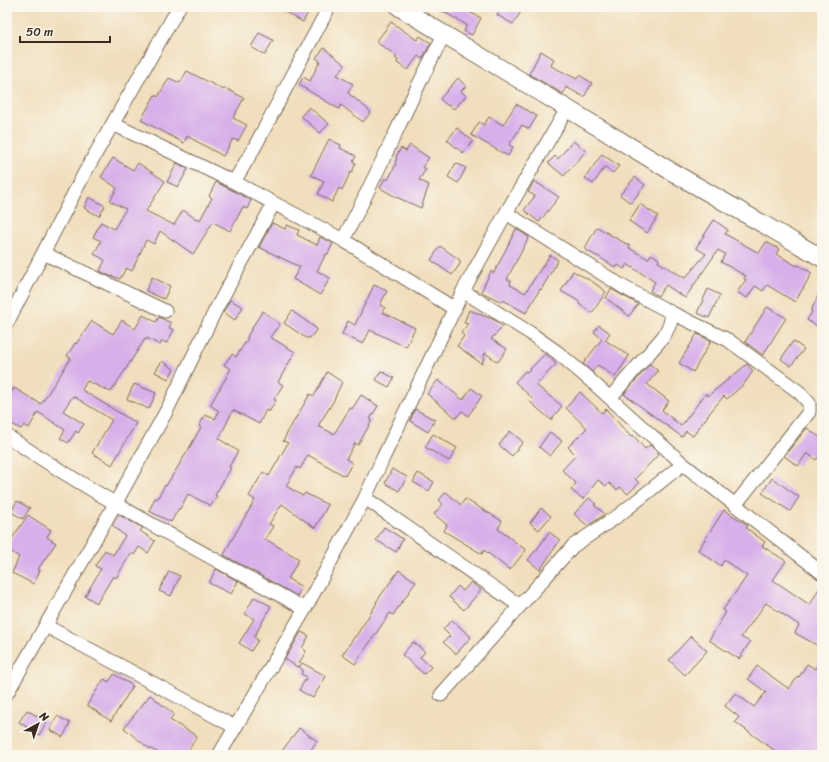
<svg xmlns="http://www.w3.org/2000/svg" width="829" height="762" font-family="Sriracha,sans-serif">
<style>
.building{fill:#d7afea}
.lines{fill:none;stroke-linecap:round;stroke-linejoin:round}
.minor-casing{stroke:#7a6955;stroke-width:15}
.tertiary-casing{stroke:#7a6955;stroke-width:19}
.minor{stroke:#fff;stroke-width:13}
.tertiary{stroke:#fff;stroke-width:17}
</style>
<rect width="100%" height="100%" fill="#fbf7ec"/>
<filter id="ink" filterUnits="userSpaceOnUse"><feTurbulence type="fractalNoise" baseFrequency=".025" numOctaves="2"/><feDisplacementMap in="SourceGraphic" scale="8" xChannelSelector="R" yChannelSelector="G"/><feConvolveMatrix kernelMatrix="1 2 1 2 8 2 1 2 1" color-interpolation-filters="sRGB"/></filter>
<filter id="wash" filterUnits="userSpaceOnUse"><feTurbulence type="fractalNoise" baseFrequency=".012" numOctaves="4" result="noise"/><feDisplacementMap in="SourceGraphic" scale="16" xChannelSelector="R" yChannelSelector="G"/><feGaussianBlur stdDeviation="0.9" result="paint"/><feColorMatrix in="noise" values="0 0 0 0 0 0 0 0 0 0 0 0 0 0 0 0 0 1.4 0 .05"/><feComposite in="paint" operator="in"/></filter>
<g filter="url(#wash)">
<rect width="100%" height="100%" fill="#f0debc"/>
<g id="blocks">
<path class="building" d="M276,7H311L303,22Z
M435,7H474L471,13L481,18L472,35L464,31L467,25Z
M502,7H524L513,24L497,15Z
M391,22L417,40L420,36L431,43L422,59L418,56L408,70L397,63L398,60L395,58L397,56L376,42Z
M259,33L273,40L265,55L251,47Z
M324,48L345,65L337,75L353,84L348,93L371,112L363,122L341,105L339,109L299,85L303,77L310,81L320,61L316,58Z
M541,51L554,59L551,66L577,79L579,75L592,83L584,97L566,87L563,94L529,74Z
M187,71L224,90L225,88L244,98L233,118L247,125L238,141L233,139L223,156L187,136L184,143L141,120L155,95L158,97L169,78L180,83Z
M458,78L466,86L461,91L466,96L454,109L449,105L448,106L440,99Z
M516,104L537,116L529,129L522,125L509,145L513,147L508,156L471,135L479,122L484,125L489,117L503,125Z
M309,107L329,124L320,133L301,116Z
M457,128L473,141L463,153L447,140Z
M329,139L341,145L340,148L356,156L353,162L356,163L352,172L351,171L342,190L339,188L332,202L318,194L324,181L311,175Z
M573,141L586,151L564,176L548,163L555,156L558,159Z
M410,145L429,158L422,167L426,169L419,180L429,185L421,208L396,197L380,188L385,178L388,180L396,164L395,163L397,158L396,157L401,148L406,151Z
M602,154L619,166L613,173L605,167L593,184L585,178Z
M113,158L133,170L138,163L165,181L146,211L174,225L183,210L196,219L197,218L200,220L212,198L209,196L216,182L251,200L247,209L243,207L230,231L213,222L193,254L160,231L154,244L146,240L132,271L126,268L120,279L112,276V277L100,271L105,260L94,254L101,241L93,237L101,222L114,229L126,209L110,201L117,188L101,177Z
M177,163L188,169L178,187L167,182Z
M456,163L466,168L458,183L448,177Z
M635,177L645,185L631,203L620,195Z
M534,181L559,197L539,222L524,210L535,196L528,192Z
M89,197L105,206L99,216L84,208Z
M640,204L658,216L647,233L629,221Z
M714,220L728,230L725,234L759,253L766,242L779,249L776,254L797,266L798,265L812,273L795,302L767,285L763,291L755,286L747,298L737,292L746,280L744,279L746,276L721,262L725,254L718,250L685,298L666,285L658,296L650,291L655,282L627,264L624,269L618,265L616,268L598,256V257L586,250V246L597,227L616,238L630,246L629,248L648,259L651,254L659,259L658,262L685,278L706,254L696,248Z
M272,223L285,229L287,225L299,230L297,235L317,245L320,237L333,243L328,254H326L317,271L330,278L320,295L293,279L300,267L259,247Z
M516,229L529,237L507,279L511,281L510,285L525,293L550,255L558,260L541,290L540,289L526,313L503,300L502,302L481,292L491,271L494,273Z
M440,246L460,260V264L452,275L431,260Z
M573,271L593,282L606,292L592,313L579,304L580,302L561,291Z
M152,277L170,286L164,299L146,291Z
M374,285L387,291L380,305L385,307L382,312L415,328L406,347L370,330L363,344L342,334L348,321L355,325Z
M822,287V329L807,320L812,312L811,311Z
M611,289L638,304L629,316L606,298Z
M708,289L720,295L709,318L697,313Z
M230,300L243,307L235,320L223,312Z
M767,307L786,318L763,355L745,342Z
M469,310L495,320L503,327L491,339L507,349L498,362L485,353L482,364L457,346L464,336L461,333L468,324L464,323Z
M263,311L280,324L270,337L295,352L278,382L283,385L274,399L276,400L269,412L266,410L259,424L233,410L219,439L238,451L229,467L231,468L215,495L217,496L211,506L188,494L180,509L179,508L171,522L149,511L155,498L157,499L165,485L166,486L187,452L201,427L199,426L205,415L215,419L219,411L210,405L231,369L224,365L232,354L236,357L248,338L247,337L256,321Z
M292,311L317,329L310,338H306L284,323Z
M143,315L156,322L159,317L171,323L169,328L174,330L167,343L162,341L160,345L147,338L146,340L145,339L111,392L87,381L82,390L136,423L112,465L92,453L112,420L73,396L63,411L84,424L78,433L76,431L68,443L60,438L65,430L38,412L29,428L24,425L21,429L7,421V400L14,388L41,404L71,358L67,356L75,343L76,344L92,321L113,334L122,320L135,329Z
M599,325L610,333L605,340L629,356L615,377L598,365L592,372L583,364L602,339L594,332Z
M697,334L711,341L693,372L679,363Z
M793,341L804,349L791,366L781,359Z
M545,354L556,364L536,385L562,406L551,420L529,401L532,398L515,382L525,371L527,372Z
M162,361L174,369L168,379L155,372Z
M650,364L658,371L647,384L669,401L662,410L681,426L706,393L708,396L747,364L753,371L744,384L727,399L724,396L712,410L693,436L686,431L682,437L624,394Z
M381,371L394,378L389,387L376,380Z
M327,372L342,382L333,402L318,426L334,434L350,408L352,409L361,395L378,406L370,419L372,420L366,431L358,445L355,443L346,459L352,463L345,476L308,455L300,469L297,467L286,486L303,496L305,493L328,505L315,528L282,504L269,524L273,526L265,539L299,559L288,579L302,587L297,596L224,555L231,541L255,500L249,496L263,472L269,476L288,443L283,441L290,428L310,394L314,396Z
M438,380L463,400L471,388L482,396L468,416L462,411L456,418L427,394Z
M134,384L156,393L149,409L127,399Z
M580,392L602,413L606,409L631,437L633,435L645,449L650,445L659,454L635,479L639,483L628,494L620,487L617,490L609,483L606,486L598,480L583,499L571,490L576,483L562,470L576,455L568,447L587,428L566,408Z
M415,409L435,420L428,432L410,421Z
M807,428L822,439V453L816,460L807,453L798,466L784,456Z
M510,431L523,442L512,456L499,445Z
M550,432L562,441L550,456L539,447Z
M433,434L457,448L449,461L425,447Z
M392,469L407,477L399,491L385,483Z
M418,473L434,482L429,491L413,482Z
M772,478L799,497L790,511L762,493Z
M446,492L461,505L465,499L502,521L498,529L526,550L510,570L484,550L482,554L444,531L447,525L434,514L443,504L439,500Z
M589,498L596,504L594,505L605,514L588,526L574,514Z
M17,501L30,508L23,519L11,512Z
M541,508L551,516L539,530L530,523Z
M724,510L748,525L746,528L765,542L762,546L786,561L773,580L810,605L822,583V648L795,633L799,625L766,603L741,637L750,642L739,659L709,640L726,612L723,610L747,576L724,560L721,566L698,550Z
M28,515L51,530L47,537L56,543L38,569L40,570L34,584L12,573L19,557L7,549V537L11,540Z
M119,515L143,528L140,531L155,541L148,553L139,547L134,555L131,553L116,578L113,576L97,603L85,596L101,569L95,566L105,550L113,555L125,536L112,525Z
M384,527L403,539L396,552L376,540Z
M549,532L560,540L540,570L528,560L535,551H536Z
M216,569L238,581L231,594L209,583Z
M399,570L416,582L393,615L390,613L355,664L342,655L355,636H356L377,603L376,602Z
M169,571L180,576L171,596L159,591Z
M471,582L481,590L464,610L449,597L458,586L463,591Z
M254,597L271,606L254,637L258,640L251,651L239,643L254,619L245,614Z
M452,620L471,637L456,654L443,642L450,636L443,629Z
M301,632L309,636L302,648L306,651L297,667L285,659Z
M691,636L707,651L685,675L669,660Z
M413,642L425,652L420,657L431,667L424,674L402,655Z
M822,656V755H771L774,750L735,722L739,717L725,706L735,693L754,707L766,692L748,679L757,666L789,689L798,676L799,677L807,664L815,669Z
M302,663L326,676L313,698L299,690L307,677L301,674L303,670L299,667Z
M114,674L133,686L111,721L87,705L104,679L109,682Z
M150,695L174,714L170,720L197,736L186,755H163L147,747L124,728Z
M27,710L47,722L39,735L19,722Z
M57,716L70,723L63,737L50,730Z
M299,728L317,741L307,755H288L282,751Z"/>
</g>
</g>
<g filter="url(#ink)">
<use href="#blocks" fill-opacity="0" stroke="#7a6955" stroke-width="1"/>
<g class="lines">
<defs>
<path id="minor" d="M113,124L234,182L343,240L455,309
M234,182L254,148L329,7
M506,213L625,288L672,313L728,340L799,392L809,403V412L735,505
M343,240C379,172 408,102 444,35
M43,253L165,311
M463,291L530,333L557,352L590,380L683,464L822,573
M7,323L84,174L179,7
M610,398L664,336L670,324L672,313
M7,436C102,500 204,553 305,609
M365,498L520,606
M46,626L235,727
M7,693L115,504L167,410L216,309L274,203
M441,695L573,546L619,515L683,464
M219,755L305,609L365,498L383,458L463,291L506,213L567,109"/>
<path id="tertiary" d="M399,7L674,173L822,258"/>
</defs>
<use href="#minor" class="minor-casing"/>
<use href="#tertiary" class="tertiary-casing"/>
<use href="#minor" class="minor"/>
<use href="#tertiary" class="tertiary"/>
</g>
</g>
<rect width="829" height="762" fill="none" stroke="#fbf7ec" stroke-width="24"/>
<g transform="translate(38 724) rotate(40)" stroke="#fbf7ec" stroke-width="3" paint-order="stroke">
<path d="M0-3L7 15L0 10L-7 15Z" fill="#3b2a1e"/>
<text y="-6" font-size="11" font-weight="bold" text-anchor="middle" fill="#3b2a1e">N</text>
</g>
<path d="M20 36v6h90v-6" fill="none" stroke="#3b2a1e" stroke-width="2"/>
<text x="26" y="36" font-size="12" fill="#3b2a1e" stroke="#fbf7ec" stroke-width="3" paint-order="stroke">50 m</text>
</svg>
